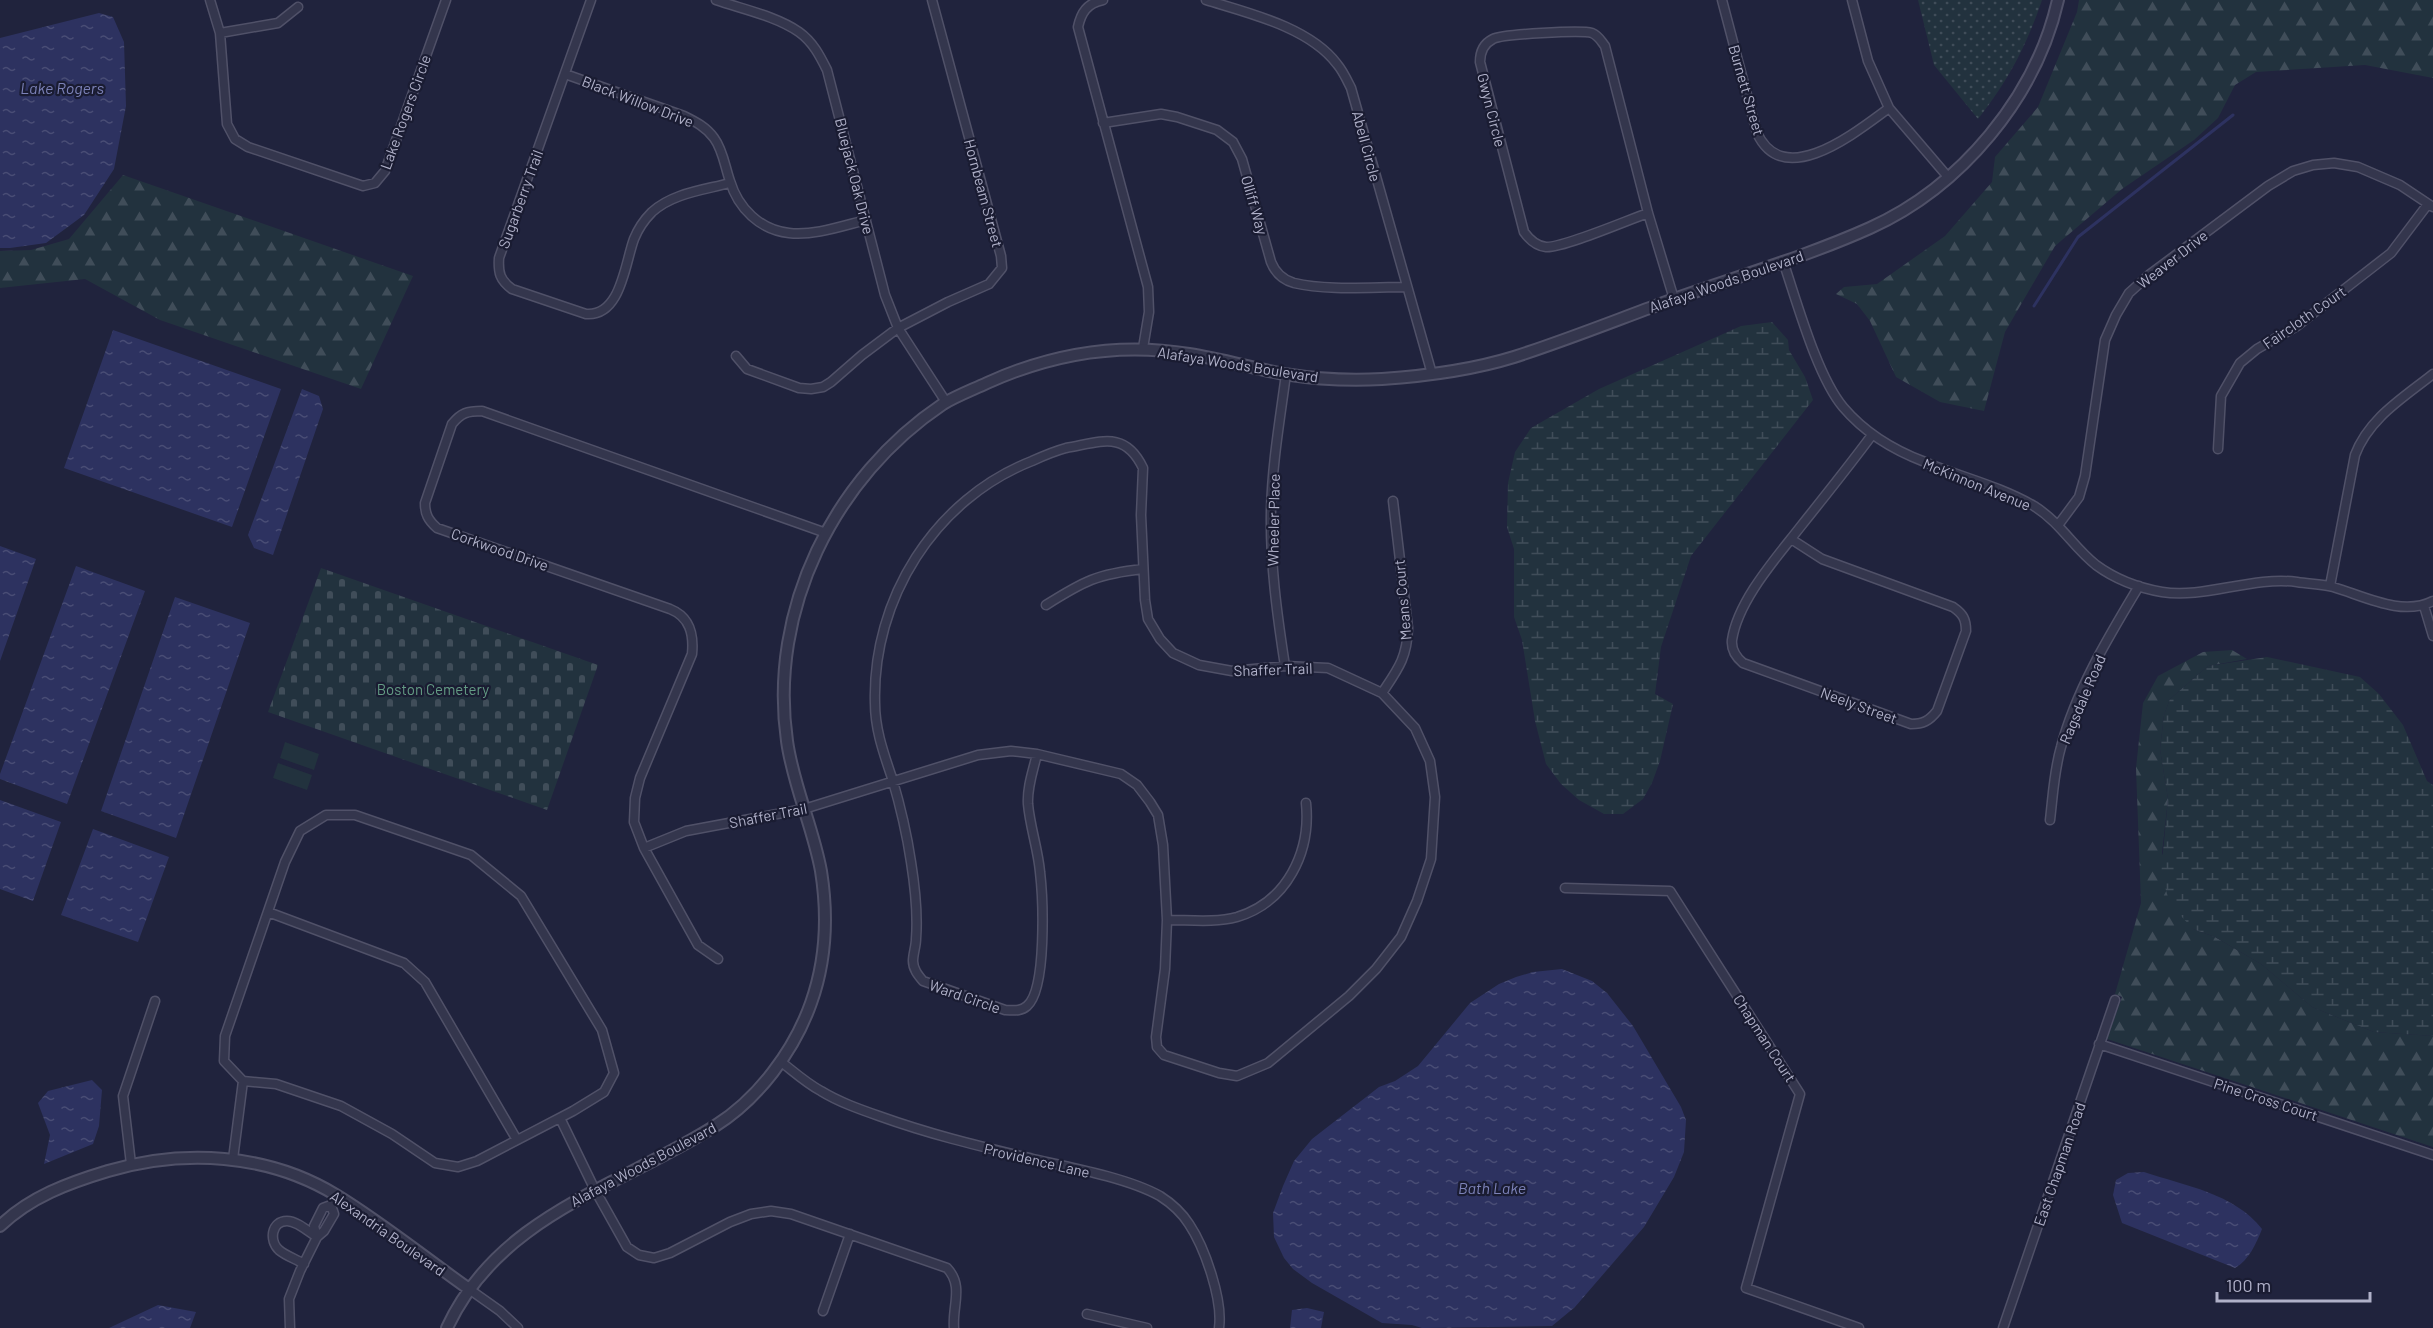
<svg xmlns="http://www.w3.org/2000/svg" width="2433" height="1328" font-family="Barlow,sans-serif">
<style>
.grass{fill:#22323e}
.forest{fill:url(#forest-firs)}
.wetland{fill:url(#wetland-marsh)}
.cemetery{fill:url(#cemetery-stones)}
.park{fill:url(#park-dots)}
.water{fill:url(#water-ripples)}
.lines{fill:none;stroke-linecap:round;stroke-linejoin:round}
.stream{stroke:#2d3260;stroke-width:3}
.minor-casing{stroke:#505168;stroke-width:11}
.tertiary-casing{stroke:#505168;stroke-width:14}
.minor{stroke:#34364d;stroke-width:8}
.tertiary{stroke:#34364d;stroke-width:10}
.labels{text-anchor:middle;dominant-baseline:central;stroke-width:4.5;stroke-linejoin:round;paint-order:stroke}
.street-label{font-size:15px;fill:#b0b1c9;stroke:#1a1c32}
.park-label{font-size:15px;fill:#649c84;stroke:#1a1c32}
.water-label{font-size:16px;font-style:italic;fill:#7c82b8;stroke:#1a1c32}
</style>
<defs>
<pattern id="forest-firs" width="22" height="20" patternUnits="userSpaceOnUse" patternTransform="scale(1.5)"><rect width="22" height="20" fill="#22323e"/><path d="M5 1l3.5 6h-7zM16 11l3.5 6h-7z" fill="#404d59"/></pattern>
<pattern id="wetland-marsh" width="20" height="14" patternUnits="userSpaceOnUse" patternTransform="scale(1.5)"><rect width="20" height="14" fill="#22323e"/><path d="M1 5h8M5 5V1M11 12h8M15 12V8" fill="none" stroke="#404d59"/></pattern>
<pattern id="cemetery-stones" width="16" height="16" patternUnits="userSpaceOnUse" patternTransform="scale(1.5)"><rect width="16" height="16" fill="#22323e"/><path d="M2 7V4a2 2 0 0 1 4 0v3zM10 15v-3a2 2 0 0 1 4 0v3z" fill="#404d59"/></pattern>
<pattern id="park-dots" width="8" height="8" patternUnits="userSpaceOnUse" patternTransform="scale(1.5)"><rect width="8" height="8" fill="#22323e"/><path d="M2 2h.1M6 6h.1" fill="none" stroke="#404d59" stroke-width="1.8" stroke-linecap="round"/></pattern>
<pattern id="water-ripples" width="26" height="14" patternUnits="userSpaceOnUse" patternTransform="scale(1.5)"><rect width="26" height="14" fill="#2d3260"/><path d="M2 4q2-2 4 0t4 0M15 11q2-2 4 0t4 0" fill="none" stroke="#494d75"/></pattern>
</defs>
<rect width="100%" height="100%" fill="#20233d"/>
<path class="grass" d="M285,742L319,754L314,770L280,758Z
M278,763L312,775L307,790L273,778Z"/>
<path class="forest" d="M2079,0H2433V78L2365,65L2256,72L2235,85L2218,118L2194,140L2122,189L2055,246L2005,332L1984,411L1940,402L1896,377L1870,321L1857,304L1836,294L1844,287L1877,284L1945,236L1992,182L1995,157L2038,107L2077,12Z
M123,175L413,276L361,389L160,320L85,279L0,288V251L31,250L69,239Z
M2232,650L2247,659L2208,666L2170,699L2164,715L2160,749L2168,799L2162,853L2193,929L2215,937L2261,964L2312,1007L2374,1032L2433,1036V1147L2107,1039L2122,997L2115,994L2141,903L2136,768L2143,703L2158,676L2203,652Z"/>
<path class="wetland" d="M1772,322L1788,340L1789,350L1805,377L1813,400L1691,556L1661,647L1655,694L1673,704L1660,761L1652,783L1643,799L1623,814H1604L1579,800L1561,784L1546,764L1535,721L1522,640L1514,617V549L1507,527L1508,483L1515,452L1531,428L1599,389L1741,326Z
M2267,657L2360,677L2379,694L2403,725L2427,781L2433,785V1036L2374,1032L2312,1007L2261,964L2215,937L2193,929L2170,904L2161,873L2168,799L2160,749L2164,715L2170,699L2208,666Z"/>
<path class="cemetery" d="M321,568L598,665L547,810L268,712Z"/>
<path class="park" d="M1918,0H2042C2026,47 2009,79 1978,119L1934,65Z"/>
<path class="water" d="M99,13L113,17L124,42L126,106L114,169L84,215L46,243L10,248H0V38Z
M113,330L281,389L232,527L64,468Z
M302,389L319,396L323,409L273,555L254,548L248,535Z
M0,546L36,559L0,661Z
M76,566L145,591L67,804L0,779V774Z
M175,597L250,623L176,838L101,811Z
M0,800L61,822L33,901L0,889Z
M93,829L169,857L138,942L61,915Z
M1562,969L1592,981L1607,993L1633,1026L1681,1107L1686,1120L1684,1152L1674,1177L1644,1227L1575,1307L1552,1326L1422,1328L1412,1325L1382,1323L1312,1283L1293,1269L1284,1258L1274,1237L1273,1213L1283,1186L1294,1161L1312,1139L1379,1087L1395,1081L1418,1066L1470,1003L1499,984L1516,977L1533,972Z
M92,1080L102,1090L99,1126L93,1144L44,1164L50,1135L38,1103L48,1091Z
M2144,1172C2185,1186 2234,1193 2262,1229C2256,1244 2249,1260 2235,1268L2122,1223L2113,1195L2116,1180L2128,1173Z
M158,1305L196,1312L190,1328H109Z
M1307,1308L1324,1312L1321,1328H1290L1292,1310Z"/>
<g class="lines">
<path class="stream" d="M2034,306L2078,237L2233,115"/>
<defs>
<path id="minor" d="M210,0L220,33L227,124L235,139L248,147L363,186L375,183L385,171L446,0
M591,0L499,258C498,273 500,280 512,289L586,314C621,317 625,263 634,239C638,229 645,219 652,212C673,193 704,190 730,183
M716,0C742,9 776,16 799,32C813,42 820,56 827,70L885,295L898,328L946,402
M1103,0C1087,3 1081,13 1078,27L1148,287L1149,312L1143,348
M1206,0C1248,13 1309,27 1337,64C1343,71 1347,80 1351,88L1432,374
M1722,0L1757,133C1784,191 1856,132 1889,108
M1852,0L1868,61L1889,108L1948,177
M220,33L278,23L298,7
M565,74L684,116C696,122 706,127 714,138C723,150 725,167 730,181C738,208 760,230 789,233C813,236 842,226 866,220
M1103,123L1161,114L1177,117L1217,130L1233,142L1242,159L1271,262C1275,272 1283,280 1294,283C1327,291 1372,287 1406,287
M1648,213C1628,220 1563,248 1546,247C1536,246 1529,239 1524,232L1480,62C1480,52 1483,44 1493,39C1502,34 1581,30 1592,33C1599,36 1601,41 1605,46L1648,213L1674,299
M1783,261C1797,302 1817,376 1843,407C1865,433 1893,450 1925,462C1960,477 2000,486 2034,506C2061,523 2073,547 2096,565C2115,579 2139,588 2162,592C2204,599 2252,576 2297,582C2309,584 2322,584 2333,587C2364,596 2402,617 2433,601
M736,356L747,369L799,388L811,389L823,387L831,382L862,355L898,328L948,302L989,284L1002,268L1001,256L932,0
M2218,449L2221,396L2240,363L2257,349L2297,326L2391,253L2428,204
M2059,524L2079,497L2085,476L2105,340L2116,315L2129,293L2149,275L2268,186L2293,171L2313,165L2334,163L2358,167L2400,185L2433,207
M1791,539L1822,559L1953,607C1963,614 1966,619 1966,631L1937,711C1929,721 1923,724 1911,724L1743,663C1736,657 1731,650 1732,640C1738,600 1777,557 1801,526C1825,496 1849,466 1872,435
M2330,586L2355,455C2369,418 2403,398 2433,374
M1046,605C1084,581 1097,574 1143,569
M2424,606L2433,636
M1285,666C1277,614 1270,563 1271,511C1272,465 1280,419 1286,374
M1382,693C1398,669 1407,658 1408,628L1393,501
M326,815H355L471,855L521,896L602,1030L614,1073L604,1092L573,1111L477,1161L458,1167L435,1163L392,1134L341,1106L276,1084L243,1081L224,1061L225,1036L285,862L300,831Z
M2050,820C2053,795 2054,771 2061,747C2076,690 2109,636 2139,586
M644,848L686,831L804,809L978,755L1011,751L1037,754L1121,774L1137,785L1150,802L1158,815L1163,845L1167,920L1165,969L1156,1037L1157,1047L1164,1055L1219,1073L1237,1076L1268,1063L1349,996L1376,969L1401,937L1417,901L1431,859L1435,797L1430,761L1415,728L1382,693L1328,668L1285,666L1232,671L1199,665L1173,653L1160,639L1148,619L1145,600L1141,515L1143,468C1125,430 1101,442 1066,448C1055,451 1043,456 1032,461C935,499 872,599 875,703C875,730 884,754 892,778C900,805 907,835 911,862C915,887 918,914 916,939C916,946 913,954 913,961C913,969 918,975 923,981L1005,1010C1013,1010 1020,1012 1027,1006C1047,989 1043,898 1040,872C1038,849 1030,827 1028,804C1027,787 1033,771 1037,754
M1565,888L1670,891L1800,1094L1746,1288L1859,1328
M268,912L404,963L425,982L517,1140
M1167,920C1190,920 1215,923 1237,917C1287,902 1311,852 1306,803
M718,959L698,945L644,848L634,822L635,798L640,778L692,654C694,634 690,617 670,609L437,528C428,520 425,514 425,503L452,424C461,413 467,411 482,411L826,533
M2099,1044L2433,1155
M780,1061C793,1071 806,1083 821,1091C839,1102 859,1109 879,1116C932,1135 979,1146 1033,1159C1069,1167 1128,1178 1160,1196C1171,1203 1182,1213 1189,1224C1205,1248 1223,1300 1219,1328
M560,1118L595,1190L627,1247L639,1255L654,1258L670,1253L730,1222L751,1214L771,1211L791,1214L947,1268C964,1286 952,1306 954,1328
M233,1159L243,1081
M131,1164L123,1096L155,1001
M317,1237L314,1226L323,1208L331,1205L333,1200
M304,1264C296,1259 286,1256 279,1250C269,1241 271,1221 287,1221C297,1221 309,1232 317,1237
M469,1289L500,1311L518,1328
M823,1311L850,1234
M1087,1314L1147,1328
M290,1328L289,1299L300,1271L317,1237L324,1231L334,1214L331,1205
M2003,1328L2115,1000"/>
<path id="tertiary" d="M0,1226C30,1197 68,1183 108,1171C183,1149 267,1153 336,1195C382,1223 425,1258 469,1289
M447,1328C499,1215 619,1187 715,1126C758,1099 794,1051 811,1003C826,961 828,915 821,871C813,827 793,785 787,741C768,610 834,477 943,404C956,396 972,390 987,383C1051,354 1118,342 1189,354C1221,359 1252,368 1284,374C1316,379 1350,381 1382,379C1426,376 1472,370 1514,357C1564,341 1614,321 1663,303C1732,278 1803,258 1870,228C1961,187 2036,97 2058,0"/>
</defs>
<use href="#minor" class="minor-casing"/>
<use href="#tertiary" class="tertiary-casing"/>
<use href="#minor" class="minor"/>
<use href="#tertiary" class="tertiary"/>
</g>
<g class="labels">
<g class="street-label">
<text transform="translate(1747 90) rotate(74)">Burnett Street</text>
<text transform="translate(638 101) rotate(21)">Black Willow Drive</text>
<text transform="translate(1492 110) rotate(76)">Gwyn Circle</text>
<text transform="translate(405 112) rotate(-70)">Lake Rogers Circle</text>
<text transform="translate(1367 146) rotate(75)">Abell Circle</text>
<text transform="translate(855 176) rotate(76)">Bluejack Oak Drive</text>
<text transform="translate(984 193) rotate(75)">Hornbeam Street</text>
<text transform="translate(520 199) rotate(-70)">Sugarberry Trail</text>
<text transform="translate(1255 205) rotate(74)">Olliff Way</text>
<text transform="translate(2172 259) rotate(-38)">Weaver Drive</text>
<text transform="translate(1726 281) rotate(-19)">Alafaya Woods Boulevard</text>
<text transform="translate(2304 317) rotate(-35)">Faircloth Court</text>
<text transform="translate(1238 364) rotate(9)">Alafaya Woods Boulevard</text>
<text transform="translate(1977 484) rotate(22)">McKinnon Avenue</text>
<text transform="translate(1273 520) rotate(-89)">Wheeler Place</text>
<text transform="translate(500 549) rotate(19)">Corkwood Drive</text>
<text transform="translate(1402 600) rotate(-95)">Means Court</text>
<text transform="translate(1273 669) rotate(-2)">Shaffer Trail</text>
<text transform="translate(2082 699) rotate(-67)">Ragsdale Road</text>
<text transform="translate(1859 705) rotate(20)">Neely Street</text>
<text transform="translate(768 815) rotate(-11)">Shaffer Trail</text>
<text transform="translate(965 996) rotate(19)">Ward Circle</text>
<text transform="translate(1765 1038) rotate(57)">Chapman Court</text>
<text transform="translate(2266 1099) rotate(18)">Pine Cross Court</text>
<text transform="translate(1037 1160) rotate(13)">Providence Lane</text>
<text transform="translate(643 1164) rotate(-28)">Alafaya Woods Boulevard</text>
<text transform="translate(2059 1164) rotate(-71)">East Chapman Road</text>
<text transform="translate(388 1233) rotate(35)">Alexandria Boulevard</text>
</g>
<g class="park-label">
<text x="433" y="689">Boston Cemetery</text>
</g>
<g class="water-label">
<text x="62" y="87">Lake Rogers</text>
<text x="1492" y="1187">Bath Lake</text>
</g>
</g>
<path d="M2217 1292v9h153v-9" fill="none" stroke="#b0b1c9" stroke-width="3"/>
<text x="2226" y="1292" font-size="18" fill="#b0b1c9" stroke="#1a1c32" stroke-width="4.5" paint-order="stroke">100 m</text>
</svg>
